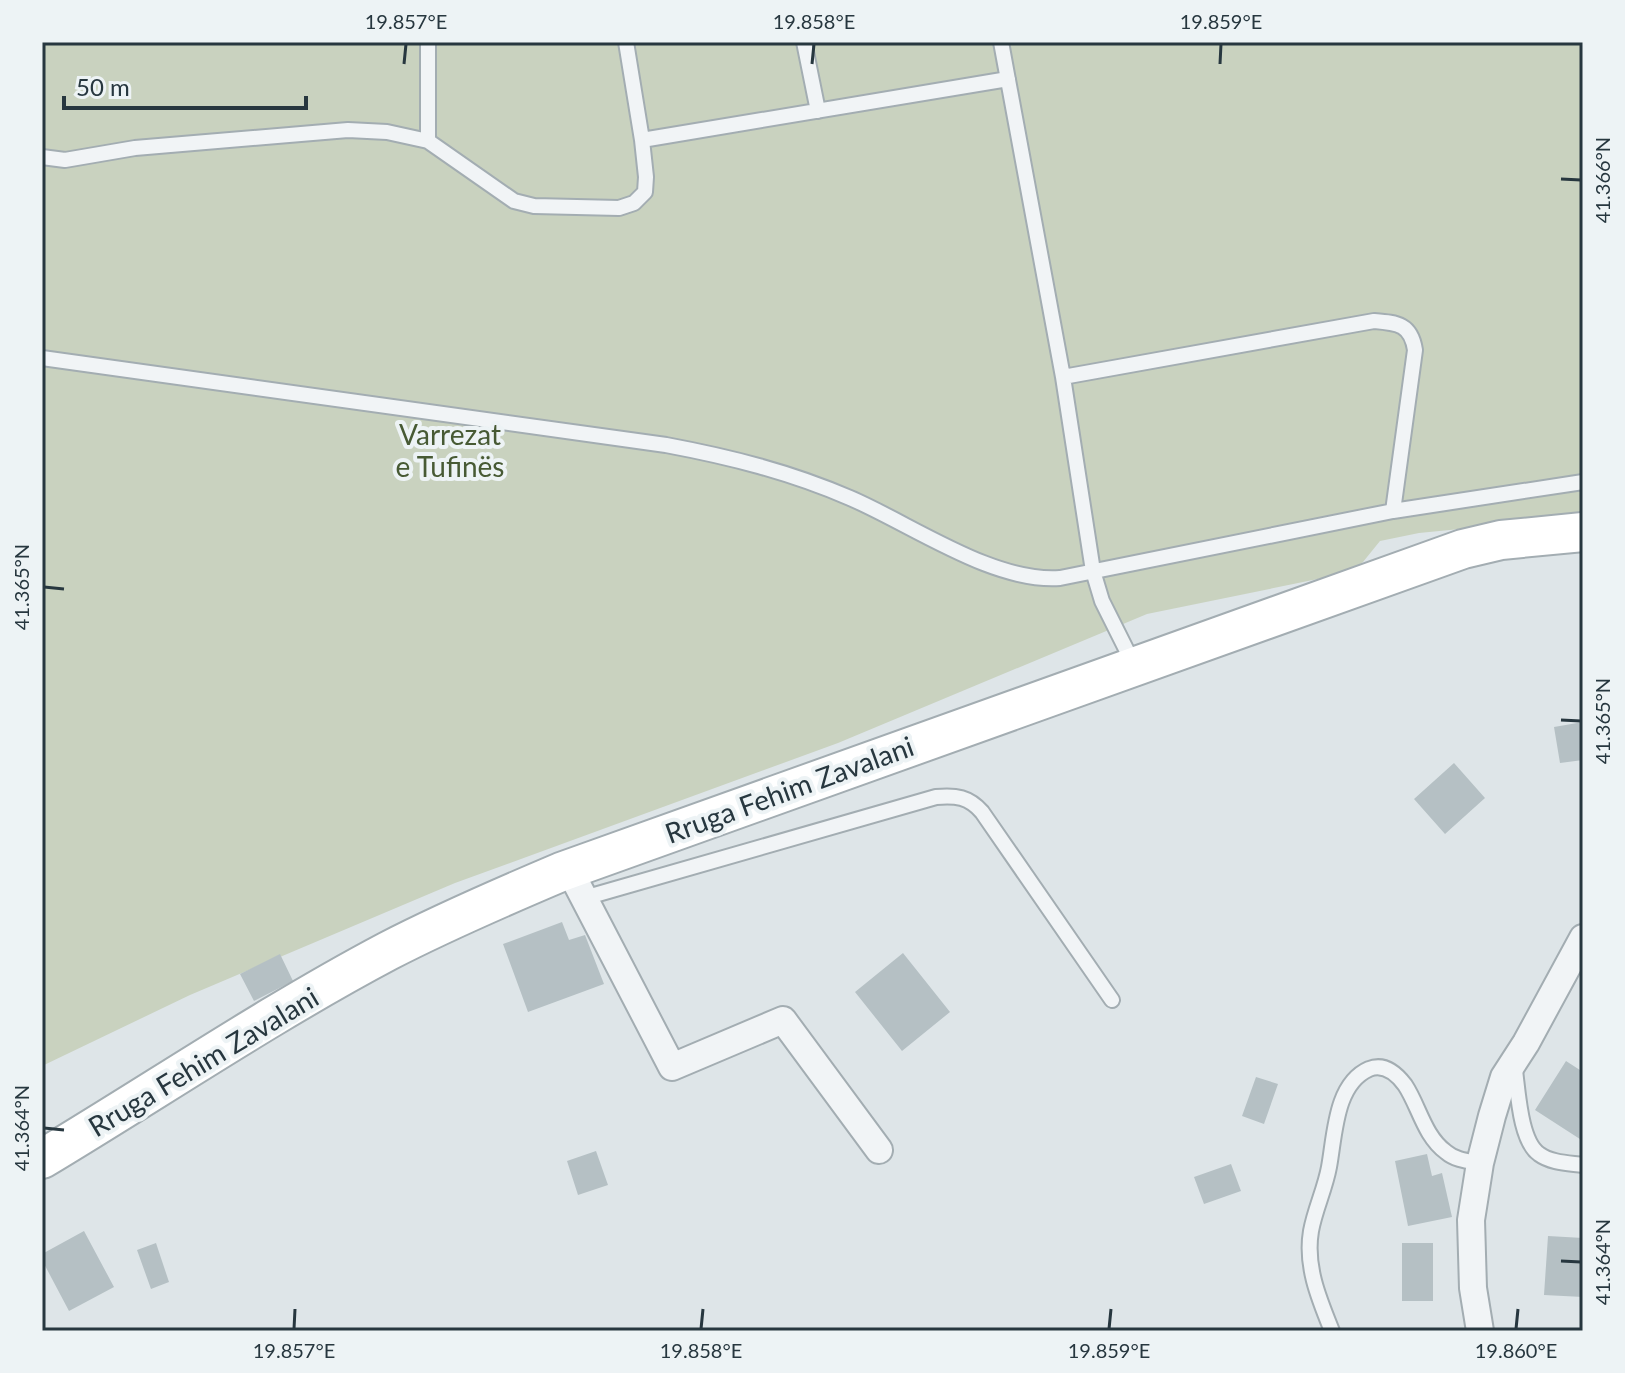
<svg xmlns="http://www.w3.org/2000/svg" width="1625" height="1373" font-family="Lato,sans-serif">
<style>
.green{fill:#c9d2bf}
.building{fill:#b5c0c4}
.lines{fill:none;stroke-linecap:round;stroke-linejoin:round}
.lane-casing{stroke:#a3adb2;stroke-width:18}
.street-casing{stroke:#a3adb2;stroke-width:30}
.secondary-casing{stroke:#a3adb2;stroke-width:42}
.lane{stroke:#f1f4f6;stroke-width:14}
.street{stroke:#f1f4f6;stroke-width:26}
.secondary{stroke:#fff;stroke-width:38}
.ticks{fill:none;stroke:#27373f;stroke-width:3}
.labels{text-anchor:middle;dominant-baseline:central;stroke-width:8;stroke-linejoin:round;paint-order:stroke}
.park-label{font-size:28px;fill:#475a34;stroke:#edf3f5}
.street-label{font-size:28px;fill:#27373f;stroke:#edf3f5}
.neatline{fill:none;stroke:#27373f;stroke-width:3}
.ticks-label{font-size:20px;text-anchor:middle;fill:#27373f}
</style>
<rect width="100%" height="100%" fill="#dee5e8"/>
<path class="green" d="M42,42H1583V517L1419,533L1380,541L1363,562L1347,573L1147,614L838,743L455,883L190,995L42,1066Z"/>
<path class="building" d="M1583,722V760L1560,763L1554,727Z
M1454,763L1485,798L1445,834L1414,799Z
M562,922L569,940L585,935L604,984L528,1012L503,944Z
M903,953L950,1012L902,1051L855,992Z
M280,954L293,981L254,1001L240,974Z
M1566,1061L1583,1072V1141L1535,1110Z
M1256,1077L1278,1084L1264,1124L1242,1116Z
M596,1151L608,1185L578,1195L567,1161Z
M1427,1154L1432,1176L1442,1173L1452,1217L1408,1226L1395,1161Z
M1231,1164L1241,1191L1204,1204L1194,1177Z
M84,1231L114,1287L69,1311L42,1260V1254Z
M1548,1236L1583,1238V1297L1544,1295Z
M156,1243L169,1282L151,1289L137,1250Z
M1402,1243H1433V1301H1402Z"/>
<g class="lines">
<defs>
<path id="lane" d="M626,42L642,140L1008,79
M804,42L818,111
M1001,42L1063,377L1093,571L1102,601L1134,665
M428,141V42
M42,157L65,160L135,148L348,130L387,132L428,141L514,201L534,206L619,208L634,203L645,192L646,177L642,140
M42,358L666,445C730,457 790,472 850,498C911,524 993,583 1060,578L1393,511L1583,482
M1063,377L1374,321C1398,323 1411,324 1415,350L1393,511
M584,898L936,797C956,795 969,797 982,812L1112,1000
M1514,1063C1518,1087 1519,1140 1539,1154C1551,1163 1569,1163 1583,1165
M1332,1331C1319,1299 1305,1266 1311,1231C1315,1209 1325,1189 1329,1167C1335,1135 1335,1084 1369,1069C1384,1063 1396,1073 1405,1085C1419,1106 1424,1136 1446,1152C1455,1160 1468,1161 1480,1163"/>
<path id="street" d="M569,869L672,1067L783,1020L879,1150
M1480,1331L1473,1288L1471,1220L1480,1163L1492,1116L1504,1077L1526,1043L1583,938"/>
<path id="secondary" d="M42,1159C157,1090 269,1014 388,951C444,922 502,897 561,872L1463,549L1501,540L1583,532"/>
</defs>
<use href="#lane" class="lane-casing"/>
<use href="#street" class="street-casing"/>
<use href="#secondary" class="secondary-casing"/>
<use href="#lane" class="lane"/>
<use href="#street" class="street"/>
<use href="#secondary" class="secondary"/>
</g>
<path class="ticks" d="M404,64L406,44M812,64L814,44M1220,64L1221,44M1561,179L1581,180M44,587L64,589M1561,720L1581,721M44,1128L64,1130M1561,1261L1581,1262M294,1329L295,1309M701,1329L703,1309M1109,1329L1111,1309M1516,1329L1518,1309"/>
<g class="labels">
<g class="park-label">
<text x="450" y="434">Varrezat<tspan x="450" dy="32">e Tufinës</tspan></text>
</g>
<g class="street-label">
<text transform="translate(789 789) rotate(-20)">Rruga Fehim Zavalani</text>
<text transform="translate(203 1061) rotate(-31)">Rruga Fehim Zavalani</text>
</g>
</g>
<rect width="1625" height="1373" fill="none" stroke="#edf3f5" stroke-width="88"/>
<path d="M64 96v12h242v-12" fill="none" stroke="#27373f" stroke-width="4"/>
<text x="76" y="96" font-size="24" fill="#27373f" stroke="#edf3f5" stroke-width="6" paint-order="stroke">50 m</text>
<rect x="44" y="44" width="1537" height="1285" class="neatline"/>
<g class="ticks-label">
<text x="406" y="29">19.857°E</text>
<text x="814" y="29">19.858°E</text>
<text x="1221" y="29">19.859°E</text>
<text transform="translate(1603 180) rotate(-90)" y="7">41.366°N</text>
<text transform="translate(22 587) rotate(-90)" y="7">41.365°N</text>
<text transform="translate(1603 721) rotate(-90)" y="7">41.365°N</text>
<text transform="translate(22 1128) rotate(-90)" y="7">41.364°N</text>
<text transform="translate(1603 1262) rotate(-90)" y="7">41.364°N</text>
<text x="294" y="1358">19.857°E</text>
<text x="701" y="1358">19.858°E</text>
<text x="1109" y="1358">19.859°E</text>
<text x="1516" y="1358">19.860°E</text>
</g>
</svg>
